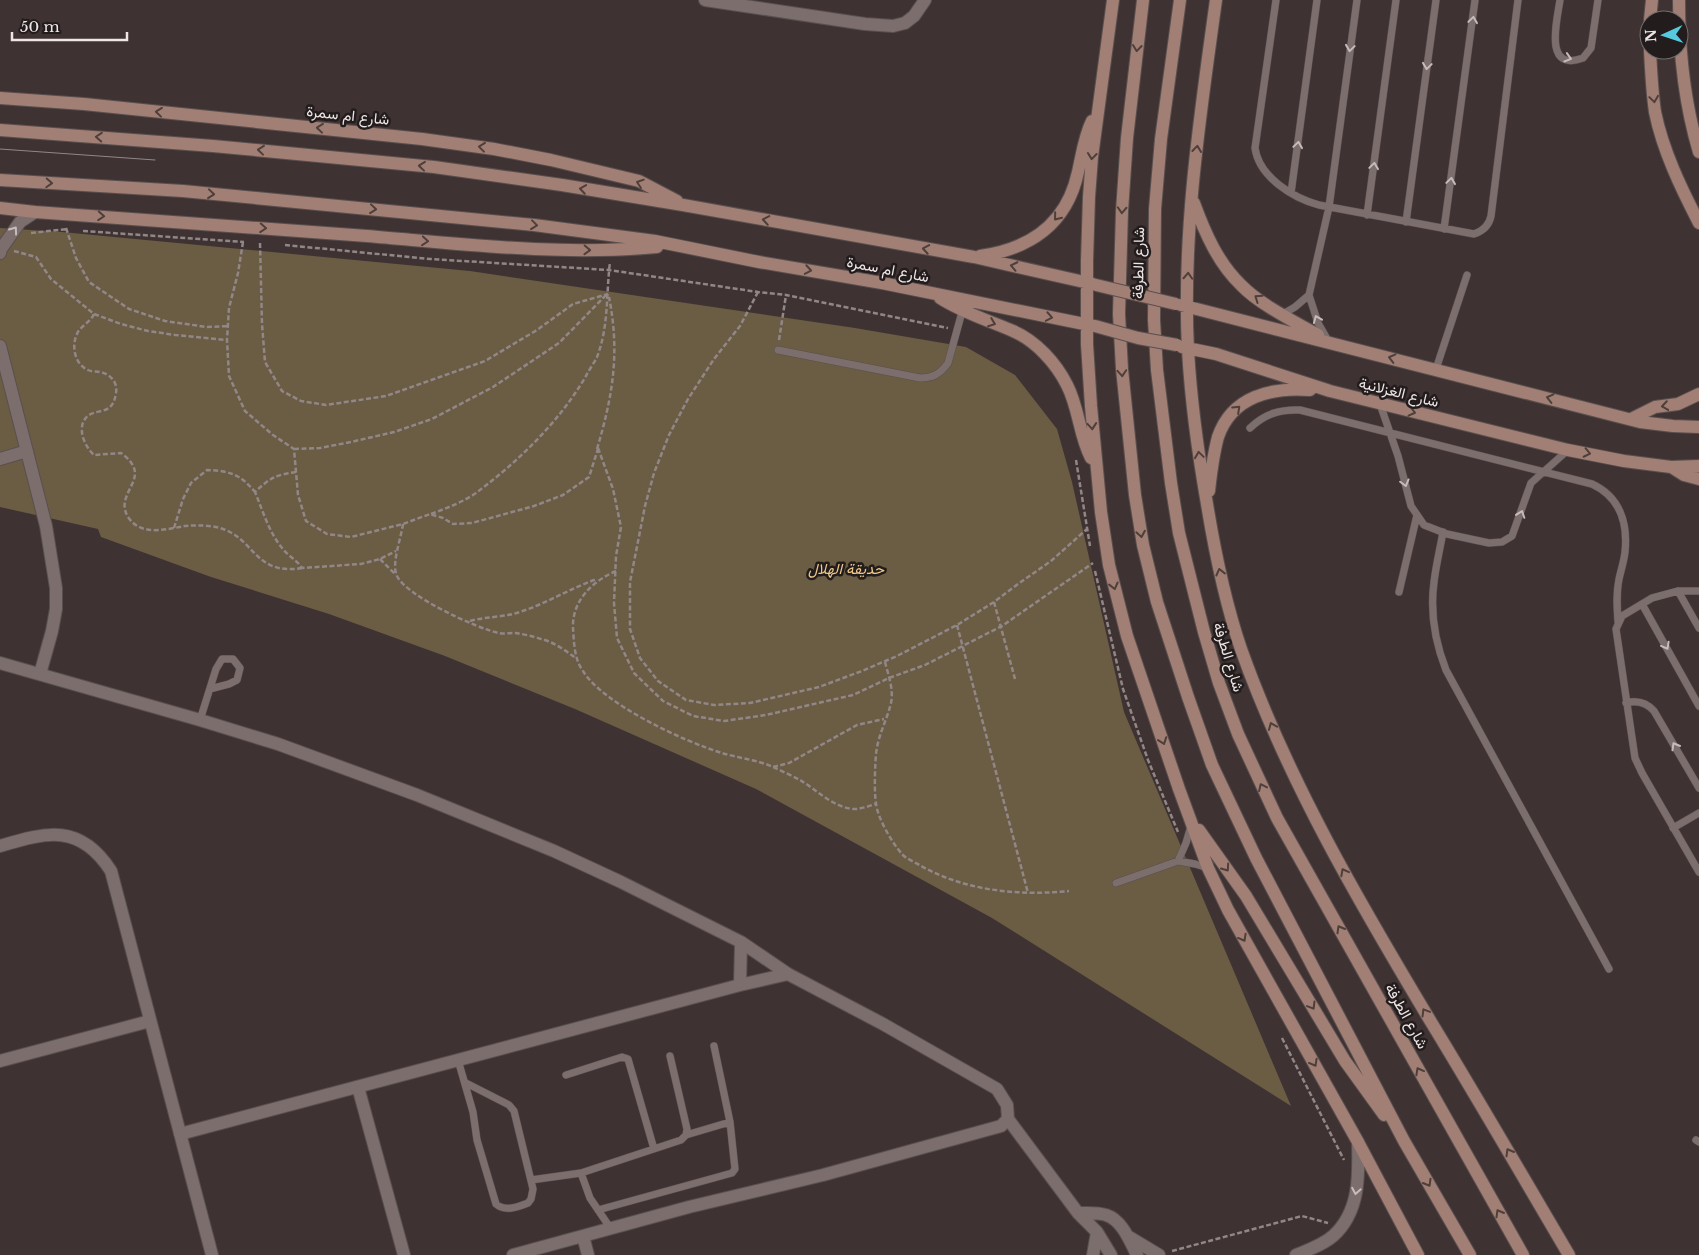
<svg xmlns="http://www.w3.org/2000/svg" width="1699" height="1255" font-family="'Libre Baskerville',Vazirmatn,serif">
<style>
.green{fill:#6b5c44}
.lines{fill:none;stroke-linecap:round;stroke-linejoin:round}
.lane-casing{stroke:#5a4f4f;stroke-width:8}
.street-casing{stroke:#5a4f4f;stroke-width:14}
.secondary-casing{stroke:#5a4f4f;stroke-width:14}
.path{stroke:#928787;stroke-width:2.5;stroke-dasharray:5 2.5;stroke-linecap:butt}
.lane{stroke:#7d6e6e;stroke-width:7}
.street{stroke:#7d6e6e;stroke-width:12}
.secondary{stroke:#a17f74;stroke-width:12}
.tram{stroke:#928788;stroke-width:1}
.secondary-bridge-casing{stroke:#5a4f4f;stroke-width:14;stroke-linecap:butt}
.secondary-bridge{stroke:#a17f74;stroke-width:12}
.oneway{stroke:#c6bcbc}
.oneway2{stroke:#4e3f3b}
.labels{text-anchor:middle;dominant-baseline:central;stroke-width:5;stroke-linejoin:round;paint-order:stroke}
.street-label{font-size:15px;fill:#eee6e6;stroke:#221c1c}
.park-label{font-size:15px;font-style:italic;fill:#eec98a;stroke:#221c1c}
</style>
<rect width="100%" height="100%" fill="#3f3233"/>
<path class="green" d="M0,228L62,232L470,271L855,328L966,347L1015,375L1057,429L1072,482L1124,712L1291,1106L992,918L756,789L575,709L445,656L329,614L211,577L101,537L98,529L0,507Z"/>
<g class="lines">
<defs>
<path id="lane" d="M1276,0L1255,148C1259,177 1293,198 1319,205L1474,234C1483,231 1489,226 1491,216L1518,0
M1560,0C1557,20 1543,73 1583,58L1591,48L1598,0
M1291,193L1317,0
M1367,215L1396,0
M1406,222L1436,0
M1444,229L1475,0
M1283,314L1295,307L1309,295
M1326,337L1318,323L1309,295L1329,207L1357,0
M778,350L920,378C933,378 940,374 948,363L962,312
M1436,369L1467,275
M1380,404L1398,456L1411,506L1424,525L1447,534L1489,543L1502,542L1512,536L1531,483L1568,450
M1250,428C1265,414 1280,409 1300,410L1592,484C1620,497 1628,523 1625,552C1624,561 1621,570 1619,579C1616,593 1617,607 1618,622
M1443,532C1440,549 1436,565 1434,582C1430,612 1435,642 1446,670L1609,969
M1678,591L1699,628
M1699,591H1678L1652,598L1622,616L1616,629L1635,758L1642,773L1699,872
M1399,592L1417,515
M1642,604L1699,706
M1626,703C1637,700 1646,702 1654,711L1699,788
M200,720L216,669L222,659H233L240,668L237,680L229,684L210,689
M1673,828L1699,813
M1178,861L1186,843L1191,826
M1116,883L1178,861L1195,864L1208,868
M714,1046L730,1122
M458,1060L473,1112L477,1140L496,1204C505,1212 518,1207 528,1203L531,1199L533,1189L514,1111L509,1105L466,1083
M566,1075L622,1057L628,1059L654,1149
M1696,1140L1699,1142
M531,1180L581,1173
M598,1210L732,1173L735,1169L730,1122L686,1135
M611,1229L590,1198L581,1173L681,1140L686,1135L687,1129L670,1056"/>
<path id="street" d="M705,0L865,24L893,26L905,23L914,16L925,0
M0,253L1,249L20,222L35,212
M0,346L46,526L56,588V609L52,631L40,674
M0,459L27,451
M0,663L200,720L278,744L417,795L554,851L621,882L741,942L788,974L883,1024L997,1089L1007,1105L1008,1119L1001,1126L823,1175L689,1207L513,1255
M0,846C47,832 80,823 111,871L212,1255
M740,985L741,942
M0,1061L150,1021
M358,1087L404,1255
M1008,1119L1078,1213L1097,1232L1111,1255
M180,1134L740,985L788,974
M1078,1213C1087,1213 1098,1212 1106,1215C1122,1220 1130,1241 1137,1255
M583,1236L588,1255
M1129,1237L1159,1255
M1093,1255L1097,1232
M1296,1255C1308,1250 1323,1245 1333,1236C1360,1212 1359,1175 1358,1142"/>
<path id="secondary" d="M1113,0L1092,157L1089,197L1087,261V344L1091,406L1101,512L1109,565L1127,636L1179,789L1208,868L1228,910L1358,1142L1418,1255
M1143,0L1127,138L1122,211L1119,314L1122,369L1135,495L1143,545L1157,602L1188,697L1212,765L1256,858L1404,1141L1470,1255
M1180,0L1161,139L1155,209L1154,320L1157,370L1171,483L1179,533L1204,632L1219,683L1238,734L1277,818L1523,1255
M1216,0C1200,116 1182,233 1188,350C1191,402 1198,453 1207,504C1215,553 1225,602 1241,649C1288,781 1359,902 1431,1022C1478,1099 1523,1177 1569,1255
M1679,0C1679,52 1684,102 1699,152
M1650,20L1652,0
M1650,50C1651,71 1652,91 1655,112C1663,151 1681,188 1699,223
M0,98L84,104L422,139L494,149L551,160L639,181L677,201
M0,130L213,146L434,167L562,185L683,205L974,257L1093,284
M0,180L183,191L534,225L655,241L759,262L882,283L1094,326
M1194,203C1205,233 1218,263 1241,285C1259,304 1295,322 1318,335
M0,208L35,212C145,219 256,227 367,236C463,244 560,256 657,247
M980,256C1030,249 1067,224 1078,172C1082,155 1084,137 1092,121
M940,298C963,313 988,320 1013,331C1036,341 1056,363 1067,385C1079,408 1079,435 1091,458
M1181,305L1640,422L1673,426L1699,427
M1182,347L1216,354L1330,391L1568,450L1624,461L1671,467L1699,466
M1631,419L1655,407L1678,404L1699,394
M1673,468L1684,475L1699,479
M1209,491C1211,473 1213,455 1218,437C1232,396 1272,387 1310,390
M1199,830L1246,896L1345,1061L1384,1115"/>
</defs>
<use href="#lane" class="lane-casing"/>
<use href="#street" class="street-casing"/>
<use href="#secondary" class="secondary-casing"/>
<path class="path" d="M66,228L76,258L89,282L129,309L165,321L207,327L228,326
M83,231L244,242
M31,233L67,229
M243,242L238,273L229,308L227,340L229,376L245,411L273,435L294,449L298,495L306,521L327,534L351,537L403,524L430,514L443,518L453,524L472,523L534,506L563,495L589,477L598,449
M260,243L262,324L265,362L282,391L301,401L326,405L386,396L485,361L537,330L573,304L608,294
M285,245L430,259L609,270L758,292L786,295L948,328
M14,251L36,257L51,279L94,314L121,324L148,331L175,335L227,340
M758,292L740,326L714,359L688,399L669,435L654,473L645,506L630,582V629L640,658L658,681L686,700L714,705L750,703L819,687L862,671L897,656L957,625L994,602L1018,584L1051,561L1087,529
M94,314C90,323 80,326 77,334C71,346 75,365 88,370C92,372 96,371 100,372C110,374 118,382 116,393C115,399 114,403 110,407C105,412 95,411 89,415C75,425 84,446 94,455L121,453C125,456 130,460 132,464C144,482 115,496 128,517C141,537 167,529 185,526C197,525 209,525 220,528C255,538 254,576 302,568
M779,340L786,295
M598,448L613,489L621,527L616,556L614,603L617,638L634,673L663,701L693,716L724,721L766,715L853,695L889,678L925,665L1002,626L1093,563
M294,449L320,448L351,442L394,432L432,419L493,387L559,343L607,294
M597,449C613,395 620,353 609,297
M1076,460L1090,546
M296,472C275,475 270,478 255,492C263,511 269,533 283,549C289,557 297,560 302,568L361,564L380,559L396,551
M431,514C447,508 463,502 476,493C519,461 559,422 586,376C589,370 594,363 597,357C609,326 606,294 610,262
M403,524C401,539 391,564 397,576C406,596 478,629 499,633C504,634 510,633 515,633C523,634 532,636 541,639C554,642 566,651 577,659
M174,528L183,499L191,483L207,470C230,471 240,474 255,492
M380,559L396,575
M616,571C593,581 572,600 573,628C574,642 574,659 583,671C603,704 685,742 722,753C738,758 758,760 773,767C782,771 792,776 800,780C817,790 836,810 857,809C863,808 870,806 875,804
M1095,571L1123,689L1148,760L1178,832
M994,602L1015,679
M470,621C485,617 500,617 513,614C543,606 568,589 597,579
M957,625L1028,893
M885,662C888,674 894,690 891,703C887,720 878,735 876,754C875,767 874,791 876,803C877,817 892,843 902,854C906,859 915,862 921,866C966,891 1019,896 1069,891
M773,767L789,763L857,725L884,719
M1282,1038L1344,1160
M1172,1251L1302,1216L1328,1223"/>
<use href="#lane" class="lane"/>
<use href="#street" class="street"/>
<use href="#secondary" class="secondary"/>
<path class="tram" d="M0,149L155,160"/>
<defs>
<path id="secondary-bridge" d="M1096,285L1176,304
M1095,326L1138,338L1177,345"/>
</defs>
<use href="#secondary-bridge" class="secondary-bridge-casing"/>
<use href="#secondary-bridge" class="secondary-bridge"/>
</g>
<defs><path id="oneway-chevron" d="M-2-3.5L2.5 0L-2 3.5" fill="none" stroke-width="1.6" stroke-linecap="round" stroke-linejoin="round" transform="scale(1.25)"/></defs>
<g class="oneway">
<use href="#oneway-chevron" transform="translate(1473 20) rotate(-82)"/>
<use href="#oneway-chevron" transform="translate(1350 48) rotate(98)"/>
<use href="#oneway-chevron" transform="translate(1568 58) rotate(17)"/>
<use href="#oneway-chevron" transform="translate(1427 66) rotate(98)"/>
<use href="#oneway-chevron" transform="translate(1298 145) rotate(-82)"/>
<use href="#oneway-chevron" transform="translate(1374 166) rotate(-82)"/>
<use href="#oneway-chevron" transform="translate(1451 181) rotate(-82)"/>
<use href="#oneway-chevron" transform="translate(14 230) rotate(-54)"/>
<use href="#oneway-chevron" transform="translate(1317 319) rotate(-112)"/>
<use href="#oneway-chevron" transform="translate(1405 483) rotate(75)"/>
<use href="#oneway-chevron" transform="translate(1521 514) rotate(-71)"/>
<use href="#oneway-chevron" transform="translate(1666 646) rotate(61)"/>
<use href="#oneway-chevron" transform="translate(1675 746) rotate(-120)"/>
<use href="#oneway-chevron" transform="translate(1356 1191) rotate(100)"/>
</g>
<g class="oneway2">
<use href="#oneway-chevron" transform="translate(1137 48) rotate(97)"/>
<use href="#oneway-chevron" transform="translate(1654 99) rotate(82)"/>
<use href="#oneway-chevron" transform="translate(159 112) rotate(-174)"/>
<use href="#oneway-chevron" transform="translate(320 128) rotate(-174)"/>
<use href="#oneway-chevron" transform="translate(99 137) rotate(-176)"/>
<use href="#oneway-chevron" transform="translate(482 147) rotate(-173)"/>
<use href="#oneway-chevron" transform="translate(1197 149) rotate(-84)"/>
<use href="#oneway-chevron" transform="translate(261 150) rotate(-174)"/>
<use href="#oneway-chevron" transform="translate(1092 156) rotate(96)"/>
<use href="#oneway-chevron" transform="translate(422 166) rotate(-174)"/>
<use href="#oneway-chevron" transform="translate(49 183) rotate(3)"/>
<use href="#oneway-chevron" transform="translate(640 183) rotate(-161)"/>
<use href="#oneway-chevron" transform="translate(583 189) rotate(-171)"/>
<use href="#oneway-chevron" transform="translate(211 194) rotate(6)"/>
<use href="#oneway-chevron" transform="translate(373 209) rotate(6)"/>
<use href="#oneway-chevron" transform="translate(1122 210) rotate(93)"/>
<use href="#oneway-chevron" transform="translate(101 216) rotate(4)"/>
<use href="#oneway-chevron" transform="translate(1057 217) rotate(129)"/>
<use href="#oneway-chevron" transform="translate(766 220) rotate(-170)"/>
<use href="#oneway-chevron" transform="translate(534 225) rotate(7)"/>
<use href="#oneway-chevron" transform="translate(263 228) rotate(4)"/>
<use href="#oneway-chevron" transform="translate(425 241) rotate(5)"/>
<use href="#oneway-chevron" transform="translate(926 249) rotate(-170)"/>
<use href="#oneway-chevron" transform="translate(587 250) rotate(2)"/>
<use href="#oneway-chevron" transform="translate(1014 266) rotate(-168)"/>
<use href="#oneway-chevron" transform="translate(808 270) rotate(10)"/>
<use href="#oneway-chevron" transform="translate(1188 276) rotate(-87)"/>
<use href="#oneway-chevron" transform="translate(1258 298) rotate(-145)"/>
<use href="#oneway-chevron" transform="translate(1049 317) rotate(11)"/>
<use href="#oneway-chevron" transform="translate(992 323) rotate(21)"/>
<use href="#oneway-chevron" transform="translate(1392 358) rotate(-166)"/>
<use href="#oneway-chevron" transform="translate(1122 373) rotate(86)"/>
<use href="#oneway-chevron" transform="translate(1550 398) rotate(-166)"/>
<use href="#oneway-chevron" transform="translate(1665 406) rotate(171)"/>
<use href="#oneway-chevron" transform="translate(1237 409) rotate(-43)"/>
<use href="#oneway-chevron" transform="translate(1412 412) rotate(14)"/>
<use href="#oneway-chevron" transform="translate(1092 426) rotate(85)"/>
<use href="#oneway-chevron" transform="translate(1587 453) rotate(12)"/>
<use href="#oneway-chevron" transform="translate(1199 455) rotate(-98)"/>
<use href="#oneway-chevron" transform="translate(1141 534) rotate(80)"/>
<use href="#oneway-chevron" transform="translate(1220 572) rotate(-104)"/>
<use href="#oneway-chevron" transform="translate(1114 586) rotate(76)"/>
<use href="#oneway-chevron" transform="translate(1272 726) rotate(-112)"/>
<use href="#oneway-chevron" transform="translate(1163 741) rotate(70)"/>
<use href="#oneway-chevron" transform="translate(1262 787) rotate(-115)"/>
<use href="#oneway-chevron" transform="translate(1226 868) rotate(55)"/>
<use href="#oneway-chevron" transform="translate(1344 872) rotate(-118)"/>
<use href="#oneway-chevron" transform="translate(1340 929) rotate(-120)"/>
<use href="#oneway-chevron" transform="translate(1243 938) rotate(61)"/>
<use href="#oneway-chevron" transform="translate(1312 1006) rotate(59)"/>
<use href="#oneway-chevron" transform="translate(1425 1012) rotate(-121)"/>
<use href="#oneway-chevron" transform="translate(1314 1063) rotate(61)"/>
<use href="#oneway-chevron" transform="translate(1419 1071) rotate(-119)"/>
<use href="#oneway-chevron" transform="translate(1509 1152) rotate(-120)"/>
<use href="#oneway-chevron" transform="translate(1428 1183) rotate(60)"/>
<use href="#oneway-chevron" transform="translate(1499 1213) rotate(-120)"/>
</g>
<g class="labels">
<g class="street-label">
<text transform="translate(348 115) rotate(6)">شارع ام سمرة</text>
<text transform="translate(1138 263) rotate(-89)">شارع الطرفة</text>
<text transform="translate(888 269) rotate(11)">شارع ام سمرة</text>
<text transform="translate(1399 392) rotate(14)">شارع الغزلانية</text>
<text transform="translate(1229 657) rotate(73)">شارع الطرفة</text>
<text transform="translate(1407 1016) rotate(61)">شارع الطرفة</text>
</g>
<g class="park-label">
<text x="846" y="568">حديقة الهلال</text>
</g>
</g>
<g transform="translate(1664 35) rotate(267)"><circle r="24" fill="#221c1c" stroke="#746d6d"/>
<path d="M0-4L9 19L0 12L-9 19Z" fill="#55cadf"/>
<text y="-8" font-size="14" font-weight="bold" text-anchor="middle" fill="#eee6e6">N</text>
</g>
<path d="M12 32v8h115v-8" fill="none" stroke="#eee6e6" stroke-width="2.5"/>
<text x="20" y="32" font-size="15" fill="#eee6e6" stroke="#221c1c" stroke-width="4" paint-order="stroke">50 m</text>
</svg>
